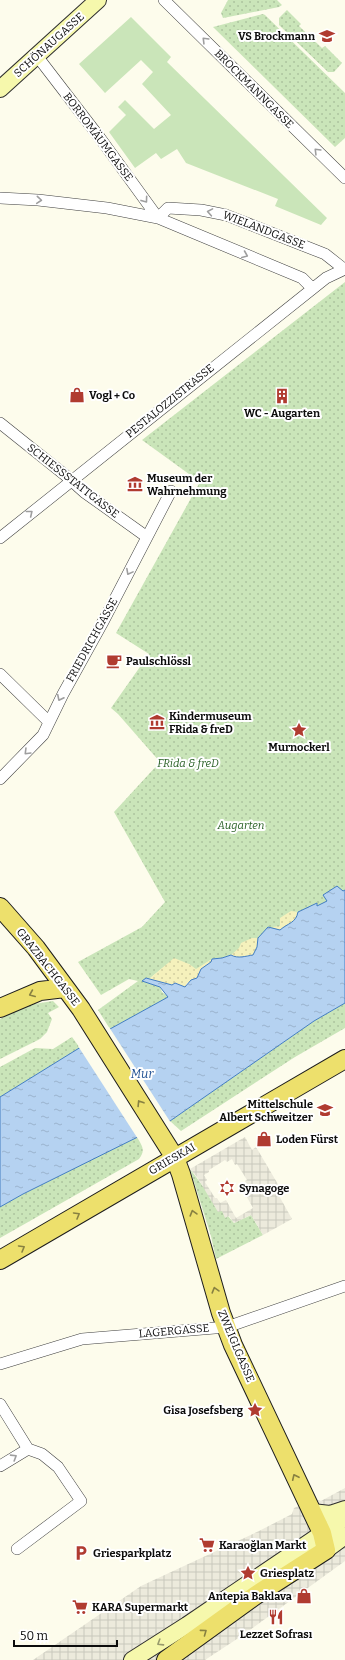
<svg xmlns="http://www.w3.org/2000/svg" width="345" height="1660" font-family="Bitter,serif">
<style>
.grass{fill:url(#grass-dots)}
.sand{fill:url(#sand-dots)}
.garden{fill:#cae5b9}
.plaza{fill:url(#plaza-grid);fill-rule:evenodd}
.water{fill:url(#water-ripples);stroke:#427dc2}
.pier{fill:#fdfcec}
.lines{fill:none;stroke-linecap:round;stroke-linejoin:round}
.street-casing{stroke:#3f3f3f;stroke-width:12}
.secondary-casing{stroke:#2e2e2e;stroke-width:18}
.primary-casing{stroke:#1d1d1d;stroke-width:20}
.street{stroke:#fff;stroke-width:11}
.secondary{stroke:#f6f8ac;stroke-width:16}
.primary{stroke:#ede06c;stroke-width:18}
.oneway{stroke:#9e9e9e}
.oneway2{stroke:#888141}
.oneway3{stroke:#989a6c}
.labels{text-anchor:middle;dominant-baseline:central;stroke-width:4;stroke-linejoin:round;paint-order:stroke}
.poi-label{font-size:11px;font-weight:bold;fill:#0c0c0c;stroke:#fff;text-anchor:start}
.street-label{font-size:11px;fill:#0c0c0c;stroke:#fff}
.park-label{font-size:11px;font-style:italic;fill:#265e22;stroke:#fff}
.water-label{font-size:12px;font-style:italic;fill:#205193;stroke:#fff}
</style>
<defs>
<pattern id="grass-dots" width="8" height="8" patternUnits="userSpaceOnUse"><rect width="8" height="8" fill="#cae5b9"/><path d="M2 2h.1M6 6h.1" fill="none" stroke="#acc39e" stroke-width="1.8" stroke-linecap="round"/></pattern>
<pattern id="sand-dots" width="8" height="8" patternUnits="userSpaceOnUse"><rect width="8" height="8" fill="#f5f1bc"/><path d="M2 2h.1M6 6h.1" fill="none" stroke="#d1cda0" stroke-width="1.8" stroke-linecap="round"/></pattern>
<pattern id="plaza-grid" width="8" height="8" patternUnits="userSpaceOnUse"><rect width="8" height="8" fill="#eceadc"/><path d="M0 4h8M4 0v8" fill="none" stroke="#c9c8bc"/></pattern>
<pattern id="water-ripples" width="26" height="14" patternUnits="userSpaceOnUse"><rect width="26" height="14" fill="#b5d2f1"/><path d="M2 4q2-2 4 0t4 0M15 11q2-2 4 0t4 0" fill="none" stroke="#9ab3cd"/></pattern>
</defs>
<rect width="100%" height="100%" fill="#fdfcec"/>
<path class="grass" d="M228,0H277L282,5L279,7L223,18L221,13Z
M287,10L301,24L299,26L322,48L325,46L342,63L334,72H328L279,25V18Z
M263,14L265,15L345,93V138L335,147L213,27Z
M345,282V890L321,905L317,906L257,947L222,958L212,959L196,970L189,964L165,966L149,979L146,978L143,981L160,987L162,992L169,997L110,1029L98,1010L138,981L129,979L101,995L78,962L142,927L165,902L114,812L160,762L118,714L111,708L149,654L116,633L200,482L142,440Z
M53,1001L59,1007L48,1013L52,1019L47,1032L40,1039L0,1059V1019L28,1005Z
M345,1003V1028L295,1057L181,1131L170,1121L314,1021Z
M72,1037L80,1048L0,1097V1067L35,1048L53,1049Z
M137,1137C142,1146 146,1150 139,1159L0,1238V1207L23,1194Z
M190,1169L222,1211L228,1216L234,1223L251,1215L263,1235L216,1259L211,1236Z"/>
<path class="sand" d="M291,911L298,912C296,923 288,923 280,930L272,927L280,926V918Z
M252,938H258L257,947L254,955C246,956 238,959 231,955L239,948L241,943Z
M174,958L189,964L196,969L212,959L211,962L201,969L197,978L187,983L185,987L176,983L172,985L149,979Z"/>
<path class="garden" d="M131,17L171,57L167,62L327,218L321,225L275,206L278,199L186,163L177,149L161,159L156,153L135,168L109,132L126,115L118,107L125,100L154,129L171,115L142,84L153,72L141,60L105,93L79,64Z"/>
<path class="plaza" d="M245,1137L252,1150L256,1147L282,1191L278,1194L292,1219L263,1235L251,1215L234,1223L229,1216L225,1218L222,1211L218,1212L197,1177L190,1169ZM232,1159L235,1165L237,1164L247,1180L245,1181L248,1187L243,1190L253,1208L236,1218L226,1200L220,1203L217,1198H215L205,1182L207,1180L204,1175L209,1172V1170L225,1160L227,1162Z
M345,1488V1561L243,1635L205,1660H33L141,1586L259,1531L292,1514L294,1508L314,1499L321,1501Z"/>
<path class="water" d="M337,886L343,891L345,890V1003L314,1021L170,1121L23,1194L0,1207V1097L110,1029L168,997L160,987L142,981L146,978L172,985L175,983L185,987L191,980L197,978L201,969L211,962L212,959L222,958L231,955C238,959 246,956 253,955L257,947L258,938L268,927L280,930C288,923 296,923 298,912L317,903V906L327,901L323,895Z"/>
<path class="pier" d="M109,1027L171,1123L138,1139L78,1046Z"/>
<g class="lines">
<defs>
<path id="street" d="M164,0L345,178
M37,56L100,138L158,218
M0,198L38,200L107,208L158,218L302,278L312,288
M158,218L168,208L201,210L226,215L325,254L344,269
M0,423L65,475L84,492L147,537
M0,538L326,278L345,269
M0,674L49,722
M0,779L43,735L63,694L104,620L171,491
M0,1364L82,1339L227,1327L345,1286
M0,1404L28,1449L42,1454L58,1467L81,1501L17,1549
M0,1466L28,1449"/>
<path id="secondary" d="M0,89L98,0
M312,1512L330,1514L345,1509
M326,1550L345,1536
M132,1660L187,1625L345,1518"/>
<path id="primary" d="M0,907L36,948L81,1009L175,1158L181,1174L221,1313L233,1345L322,1533L326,1550L256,1595L166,1660
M0,1008L40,991L65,988
M0,1260L345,1059"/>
</defs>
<use href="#street" class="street-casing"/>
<use href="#secondary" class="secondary-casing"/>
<use href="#primary" class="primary-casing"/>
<use href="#street" class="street"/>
<use href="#secondary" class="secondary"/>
<use href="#primary" class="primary"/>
</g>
<defs><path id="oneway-chevron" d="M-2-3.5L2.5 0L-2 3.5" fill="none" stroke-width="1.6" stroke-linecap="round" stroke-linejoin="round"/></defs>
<g class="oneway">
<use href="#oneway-chevron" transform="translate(205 40) rotate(-135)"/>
<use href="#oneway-chevron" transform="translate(317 151) rotate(-135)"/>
<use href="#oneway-chevron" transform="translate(39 200) rotate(5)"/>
<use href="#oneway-chevron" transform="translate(145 200) rotate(54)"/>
<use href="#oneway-chevron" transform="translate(210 212) rotate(-170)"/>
<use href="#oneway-chevron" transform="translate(245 255) rotate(23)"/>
<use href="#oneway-chevron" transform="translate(30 513) rotate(-39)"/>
<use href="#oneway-chevron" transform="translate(129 572) rotate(118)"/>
<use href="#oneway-chevron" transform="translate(60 698) rotate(116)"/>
<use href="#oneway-chevron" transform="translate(27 752) rotate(135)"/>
<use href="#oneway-chevron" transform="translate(14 1457) rotate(-32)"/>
</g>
<g class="oneway2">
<use href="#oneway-chevron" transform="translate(32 994) rotate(157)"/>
<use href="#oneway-chevron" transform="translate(140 1103) rotate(-122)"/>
<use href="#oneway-chevron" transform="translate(193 1213) rotate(-106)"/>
<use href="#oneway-chevron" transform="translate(77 1215) rotate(-30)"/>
<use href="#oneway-chevron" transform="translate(22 1248) rotate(-30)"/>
<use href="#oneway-chevron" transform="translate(215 1290) rotate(-106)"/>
<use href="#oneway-chevron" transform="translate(295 1477) rotate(-115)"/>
<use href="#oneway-chevron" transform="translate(204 1632) rotate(-36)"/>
</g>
<use class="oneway3" href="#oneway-chevron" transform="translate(160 1643) rotate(148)"/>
<defs>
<symbol id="school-bare" viewBox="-9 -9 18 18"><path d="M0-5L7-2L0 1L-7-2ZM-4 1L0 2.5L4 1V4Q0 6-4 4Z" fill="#b03b30" stroke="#fff" stroke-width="2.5" paint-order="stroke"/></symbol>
<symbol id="shop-bare" viewBox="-9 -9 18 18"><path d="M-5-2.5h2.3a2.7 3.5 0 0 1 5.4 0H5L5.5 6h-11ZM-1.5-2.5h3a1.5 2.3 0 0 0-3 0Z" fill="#b03b30" stroke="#fff" stroke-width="2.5" paint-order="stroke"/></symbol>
<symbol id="building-bare" viewBox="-9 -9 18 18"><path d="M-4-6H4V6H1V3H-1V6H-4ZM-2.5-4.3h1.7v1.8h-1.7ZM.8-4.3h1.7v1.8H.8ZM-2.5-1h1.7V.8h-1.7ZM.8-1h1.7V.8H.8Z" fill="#b03b30" stroke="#fff" stroke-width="2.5" paint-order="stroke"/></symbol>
<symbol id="museum-bare" viewBox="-9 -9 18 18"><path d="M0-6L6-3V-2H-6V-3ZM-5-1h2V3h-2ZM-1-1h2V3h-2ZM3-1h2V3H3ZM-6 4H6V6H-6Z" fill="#b03b30" stroke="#fff" stroke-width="2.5" paint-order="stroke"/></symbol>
<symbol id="cafe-bare" viewBox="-9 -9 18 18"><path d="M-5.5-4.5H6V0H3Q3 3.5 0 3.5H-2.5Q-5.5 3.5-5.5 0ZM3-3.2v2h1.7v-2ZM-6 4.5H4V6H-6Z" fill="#b03b30" stroke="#fff" stroke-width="2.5" paint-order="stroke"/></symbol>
<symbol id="sight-bare" viewBox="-9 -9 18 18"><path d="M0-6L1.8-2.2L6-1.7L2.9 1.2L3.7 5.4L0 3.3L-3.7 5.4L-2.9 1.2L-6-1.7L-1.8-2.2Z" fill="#b03b30" stroke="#fff" stroke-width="2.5" paint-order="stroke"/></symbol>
<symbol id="synagogue-bare" viewBox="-9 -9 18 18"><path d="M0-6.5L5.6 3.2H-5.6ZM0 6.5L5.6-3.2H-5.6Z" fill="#b03b30" stroke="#fff" stroke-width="2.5" paint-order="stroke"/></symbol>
<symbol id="supermarket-bare" viewBox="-9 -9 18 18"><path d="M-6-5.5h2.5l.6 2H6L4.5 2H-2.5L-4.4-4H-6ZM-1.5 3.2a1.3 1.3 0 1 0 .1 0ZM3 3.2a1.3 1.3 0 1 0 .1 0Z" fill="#b03b30" stroke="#fff" stroke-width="2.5" paint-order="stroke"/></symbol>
<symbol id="parking-bare" viewBox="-9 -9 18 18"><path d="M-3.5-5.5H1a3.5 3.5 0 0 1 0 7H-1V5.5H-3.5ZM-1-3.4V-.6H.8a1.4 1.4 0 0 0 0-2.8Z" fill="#b03b30" stroke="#fff" stroke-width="2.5" paint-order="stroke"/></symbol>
<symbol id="restaurant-bare" viewBox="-9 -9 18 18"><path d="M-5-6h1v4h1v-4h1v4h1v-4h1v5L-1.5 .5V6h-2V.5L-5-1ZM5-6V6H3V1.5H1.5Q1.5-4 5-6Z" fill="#b03b30" stroke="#fff" stroke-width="2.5" paint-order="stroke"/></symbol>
</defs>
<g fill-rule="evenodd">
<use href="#school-bare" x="316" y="25" width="22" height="22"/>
<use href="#shop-bare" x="66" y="384" width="22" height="22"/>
<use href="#building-bare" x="271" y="385" width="22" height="22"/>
<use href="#museum-bare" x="124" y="473" width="22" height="22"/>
<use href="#cafe-bare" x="103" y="650" width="22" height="22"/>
<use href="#museum-bare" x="146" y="711" width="22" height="22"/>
<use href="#sight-bare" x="288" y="719" width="22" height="22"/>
<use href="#school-bare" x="314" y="1099" width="22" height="22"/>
<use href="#shop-bare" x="253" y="1128" width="22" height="22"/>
<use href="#synagogue-bare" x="216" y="1177" width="22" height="22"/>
<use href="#sight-bare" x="244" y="1399" width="22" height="22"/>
<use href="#supermarket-bare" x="196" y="1534" width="22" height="22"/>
<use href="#parking-bare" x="70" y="1542" width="22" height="22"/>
<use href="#sight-bare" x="237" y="1562" width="22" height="22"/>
<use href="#shop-bare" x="293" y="1585" width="22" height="22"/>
<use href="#supermarket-bare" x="69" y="1596" width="22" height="22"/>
<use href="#restaurant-bare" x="265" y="1606" width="22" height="22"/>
</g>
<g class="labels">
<g class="poi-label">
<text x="315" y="36" text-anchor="end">VS Brockmann</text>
<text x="89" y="395">Vogl + Co</text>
<text x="282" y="413" text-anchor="middle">WC - Augarten</text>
<text x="147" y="478">Museum der<tspan x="147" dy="13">Wahrnehmung</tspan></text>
<text x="126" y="661">Paulschlössl</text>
<text x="169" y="716">Kindermuseum<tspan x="169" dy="13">FRida &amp; freD</tspan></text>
<text x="299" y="747" text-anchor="middle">Murnockerl</text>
<text x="313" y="1104" text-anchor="end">Mittelschule<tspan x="313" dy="13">Albert Schweitzer</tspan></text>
<text x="276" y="1139">Loden Fürst</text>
<text x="239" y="1188">Synagoge</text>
<text x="243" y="1410" text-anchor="end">Gisa Josefsberg</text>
<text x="219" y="1545">Karaoğlan Markt</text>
<text x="93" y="1553">Griesparkplatz</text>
<text x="260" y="1573">Griesplatz</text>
<text x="292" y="1596" text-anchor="end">Antepia Baklava</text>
<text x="92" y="1607">KARA Supermarkt</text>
<text x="276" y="1634" text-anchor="middle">Lezzet Sofrası</text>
</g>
<g class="street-label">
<text transform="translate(49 45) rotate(-42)">SCHÖNAUGASSE</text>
<text transform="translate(254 89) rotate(45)">BROCKMANNGASSE</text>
<text transform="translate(98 137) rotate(53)">BORROMÄUMGASSE</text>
<text transform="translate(264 230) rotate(21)">WIELANDGASSE</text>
<text transform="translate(170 401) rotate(-39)">PESTALOZZISTRASSE</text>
<text transform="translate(73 481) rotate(38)">SCHIESSSTATTGASSE</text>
<text transform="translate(92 640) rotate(-61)">FRIEDRICHGASSE</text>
<text transform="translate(48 967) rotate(52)">GRAZBACHGASSE</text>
<text transform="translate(172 1159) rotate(-30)">GRIESKAI</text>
<text transform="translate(174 1331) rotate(-5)">LAGERGASSE</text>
<text transform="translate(236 1346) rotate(67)">ZWEIGLGASSE</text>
</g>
<g class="park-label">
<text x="188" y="763">FRida &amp; freD</text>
<text x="241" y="825">Augarten</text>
</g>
<g class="water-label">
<text x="142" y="1074">Mur</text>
</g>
</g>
<path d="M14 1640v6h103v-6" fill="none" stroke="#0c0c0c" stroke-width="2"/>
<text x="20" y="1640" font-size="12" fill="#0c0c0c" stroke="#ffffff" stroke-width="3" paint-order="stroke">50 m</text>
</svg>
